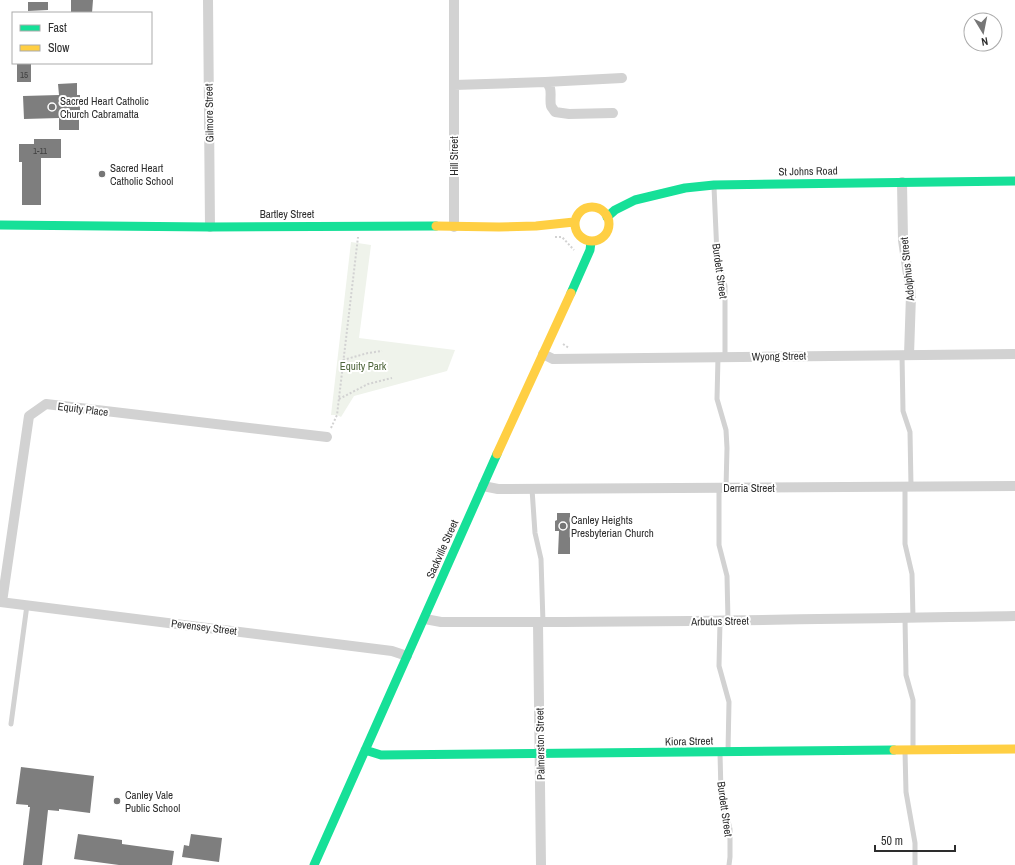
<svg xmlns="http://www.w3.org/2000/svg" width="1015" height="865" font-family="'Archivo Narrow',sans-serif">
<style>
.green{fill:#eff3eb}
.building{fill:#7e7e7e}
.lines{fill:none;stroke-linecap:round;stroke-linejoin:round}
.path{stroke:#d2d2d2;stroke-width:2;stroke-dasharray:2 2;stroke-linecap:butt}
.lane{stroke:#d2d2d2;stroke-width:5}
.street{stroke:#d2d2d2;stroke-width:10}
.fast{stroke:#16e098;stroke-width:9}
.slow{stroke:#ffcf43;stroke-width:9}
.poi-dot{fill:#767676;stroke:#fff;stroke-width:1.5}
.labels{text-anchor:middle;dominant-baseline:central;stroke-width:4;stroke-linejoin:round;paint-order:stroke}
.number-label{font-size:9px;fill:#414141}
.poi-label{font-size:11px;fill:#2d2d2d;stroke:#fff;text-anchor:start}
.street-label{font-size:11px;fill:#2d2d2d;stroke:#fff}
.park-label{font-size:11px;fill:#4f663c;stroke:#fff}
</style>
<rect width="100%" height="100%" fill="#fff"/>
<path class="green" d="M351,242L371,245L359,338L455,350L447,371L354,396L341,417L337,415H331Z"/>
<path class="building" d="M71,0H93L92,13H71Z
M28,2H48V10L28,11Z
M17,63H31V82H17Z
M77,83V95H80V118H79V130H59V118L24,119L23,96L59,95L58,84Z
M34,139H61V158H41V205H22V162H19V144H34Z
M557,513H570V554H558L559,531H555V521L557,520Z
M21,767L94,776L90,813L59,809V811L48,810L42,865H23L30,807H28V805L16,804Z
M78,834L122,840V844L174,851L172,865H119L74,859Z
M191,834L222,838L219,862L182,857L184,845L189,846Z"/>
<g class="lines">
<path class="path" d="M555,237H562L574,250
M563,344L569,348
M343,360L368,353L382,351
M339,399L368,384L392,378
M331,428L337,415L358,237"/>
<path class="lane" d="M714,187L717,255L725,286V357
M902,355L903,411L910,432L911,486
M718,357L717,399L726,430L727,448L726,488
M905,487V544L912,574L913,618
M719,488V545L727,576L728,621
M532,489L535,533L541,559L543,623
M905,618L906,675L913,700V750
M720,621L719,666L729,702L728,751
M11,724L27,605
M905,751L906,792L915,843V865
M720,753L721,793L730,829V857L729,865"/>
<path class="street" d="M208,0L210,227
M545,82C554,87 549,97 551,106C552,108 554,110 555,112L569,114L613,113
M454,85L545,82L622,78
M902,182L903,240L911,295L909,355
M454,227V0
M543,354L553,359L1015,354
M483,486L498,489L1015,486
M0,602L392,651L407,656
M2,602L29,416L46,404L327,437
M425,619L441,622C632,623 824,619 1015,616
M538,623L541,865"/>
<path class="fast" d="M607,217L615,210L635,200L685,188L714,185L1015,181
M0,225L210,227L436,226
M571,293L590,250L591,242
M365,750L381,755L894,750
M314,865L497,454"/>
<path class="slow" d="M575 224a17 17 0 1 1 34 0a17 17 0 1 1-34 0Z
M436,226L499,227L536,226L574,222
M497,454L571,293
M894,750L1015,749"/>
</g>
<g class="poi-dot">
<circle cx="52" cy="107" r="4"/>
<circle cx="102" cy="174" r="4"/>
<circle cx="563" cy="526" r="4"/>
<circle cx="117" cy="801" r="4"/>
</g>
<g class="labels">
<g class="number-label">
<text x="24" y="75">15</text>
<text x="40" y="151">1-11</text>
</g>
<g class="poi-label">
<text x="60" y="101">Sacred Heart Catholic<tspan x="60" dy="13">Church Cabramatta</tspan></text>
<text x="110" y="168">Sacred Heart<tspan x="110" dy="13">Catholic School</tspan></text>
<text x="571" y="520">Canley Heights<tspan x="571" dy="13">Presbyterian Church</tspan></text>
<text x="125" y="795">Canley Vale<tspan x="125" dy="13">Public School</tspan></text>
</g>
<g class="street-label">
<text transform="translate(209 113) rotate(-91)">Gilmore Street</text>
<text transform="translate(454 156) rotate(-90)">Hill Street</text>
<text transform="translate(808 171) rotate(-1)">St Johns Road</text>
<text x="287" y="214">Bartley Street</text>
<text transform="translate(907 269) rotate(-96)">Adolphus Street</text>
<text transform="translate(720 271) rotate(82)">Burdett Street</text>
<text transform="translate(779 356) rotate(-1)">Wyong Street</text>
<text transform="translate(83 409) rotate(7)">Equity Place</text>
<text x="749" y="488">Derria Street</text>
<text transform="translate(442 549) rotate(-66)">Sackville Street</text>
<text transform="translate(720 621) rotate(-1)">Arbutus Street</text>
<text transform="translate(204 627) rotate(7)">Pevensey Street</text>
<text transform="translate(689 741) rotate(-1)">Kiora Street</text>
<text transform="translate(540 744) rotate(-91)">Palmerston Street</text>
<text transform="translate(725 809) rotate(82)">Burdett Street</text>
</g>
<g class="park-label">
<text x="363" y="366">Equity Park</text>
</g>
</g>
<rect x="12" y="12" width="140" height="52" fill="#ffffff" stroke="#ababab"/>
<rect x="20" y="25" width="20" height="6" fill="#16e098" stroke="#ababab"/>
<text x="48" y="32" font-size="12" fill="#2d2d2d">Fast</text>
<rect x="20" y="45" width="20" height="6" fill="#ffcf43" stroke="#ababab"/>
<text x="48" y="52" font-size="12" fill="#2d2d2d">Slow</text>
<g transform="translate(983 32) rotate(170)"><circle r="19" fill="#ffffff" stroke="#ababab"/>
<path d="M0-3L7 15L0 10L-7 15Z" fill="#767676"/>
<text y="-6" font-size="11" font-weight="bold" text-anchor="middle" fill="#2d2d2d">N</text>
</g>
<path d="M875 845v6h80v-6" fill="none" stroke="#2d2d2d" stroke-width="2"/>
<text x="881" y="845" font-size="12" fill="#2d2d2d" stroke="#ffffff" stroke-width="3" paint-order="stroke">50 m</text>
</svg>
